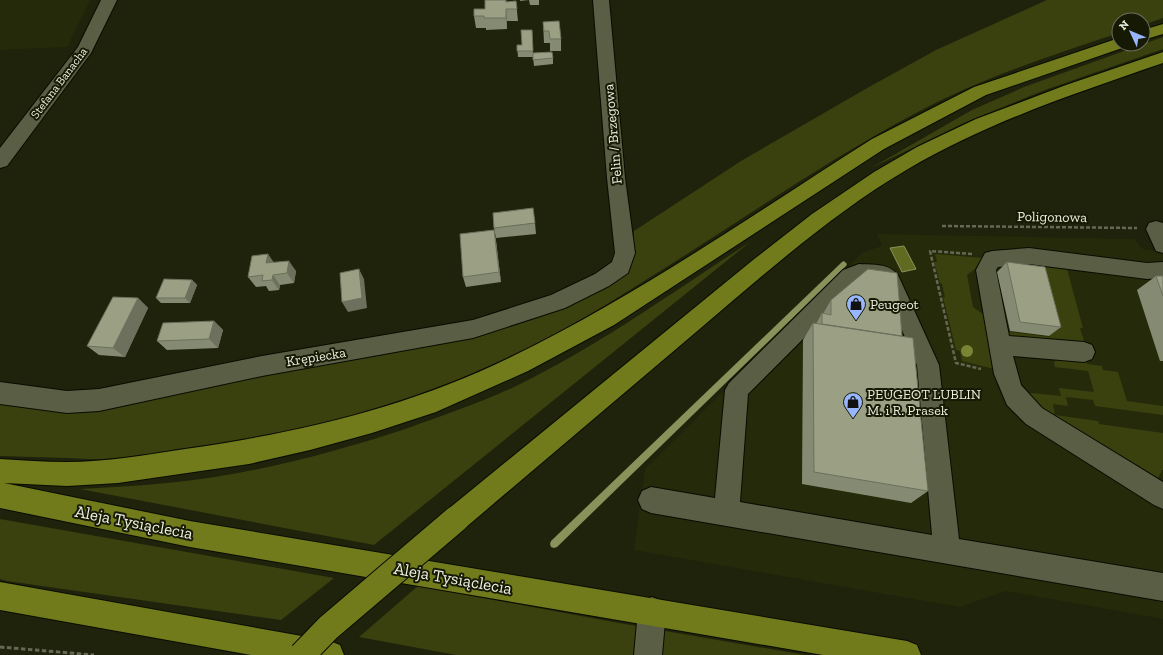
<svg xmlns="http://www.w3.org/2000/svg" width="1163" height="655" font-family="'Zilla Slab',serif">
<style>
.built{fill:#252a0a}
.green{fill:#3a400e}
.water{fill:#606a21;stroke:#8a925b}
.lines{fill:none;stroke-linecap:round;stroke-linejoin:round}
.stream{fill:#8a925b;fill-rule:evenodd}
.minor-casing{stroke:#090c00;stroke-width:2}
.major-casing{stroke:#090c00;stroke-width:2}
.path-far1{stroke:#656954;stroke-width:2.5;stroke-dasharray:4 2;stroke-linecap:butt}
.path{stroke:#656954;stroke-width:3;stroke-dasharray:4.5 2.5;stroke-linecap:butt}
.minor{fill:#595e44;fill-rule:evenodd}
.major{fill:#717b1b;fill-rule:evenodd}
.major-bridge-casing{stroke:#090c00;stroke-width:28;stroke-linecap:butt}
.major-bridge{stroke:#717b1b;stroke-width:26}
.tree{fill:#798435}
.wall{fill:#858a72}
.shaded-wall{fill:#6c705c}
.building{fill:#9ba084;stroke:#6c705c}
.labels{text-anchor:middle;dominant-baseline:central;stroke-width:4;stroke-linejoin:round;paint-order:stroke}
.far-street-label{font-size:12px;fill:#edf0e1;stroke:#161903}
.street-label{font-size:14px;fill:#edf0e1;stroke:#161903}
.poi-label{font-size:14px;fill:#edf0e1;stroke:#161903;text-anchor:start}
.near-street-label{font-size:17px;fill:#edf0e1;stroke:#161903}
</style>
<rect width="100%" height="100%" fill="#1f230b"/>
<path class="built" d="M0,0H90L67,47L0,50Z
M877,234L1134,239L1143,249L1163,252V619L1006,591L960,607L634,550L645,469L863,252L882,246Z"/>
<path class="green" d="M1047,0H1163V18L1143,25V20H1119V33C1049,56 979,79 914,114C828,160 747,216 665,268C628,291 592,314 555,334C415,408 261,448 104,459C92,460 79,458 67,458C45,457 22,457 0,456V399C124,387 248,379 371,357C393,352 416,346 438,341C503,327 586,310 633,259L634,231L741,161L869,87L936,50Z
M1163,37V49L1045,90L966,122L871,168L972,110L1024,87Z
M750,242L374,545L80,489C109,487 138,486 167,483C249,475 330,454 408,428C444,415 480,403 514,387C597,347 673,292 750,242Z
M935,254L982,258L975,269L967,275L973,307L984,315L994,369L962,361L960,351L956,350L943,297H945L942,284L940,283L934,262H937Z
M1035,264L1067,269L1083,328H1080L1086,347L1015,340L1009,335V332L1050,337L1032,266Z
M1058,358L1087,362V364L1102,366L1103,370L1118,372L1127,401L1163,406V415L1095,406L1093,400L1066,397L1068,406L1053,404L1055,415L1098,421L1099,424L1163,433V470H1162L1156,482L1034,406L1021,392L1061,396L1059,388L1094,392L1088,371L1055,367L1054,362Z
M0,519L334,578L281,620L7,581L0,579Z
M418,586L619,623L805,655H456L359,637Z"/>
<path class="water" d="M904,246L916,269L902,272L890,248Z"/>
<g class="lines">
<path class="stream" d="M844,261L847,264L846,266L557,547L554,548L551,547L550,544L551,541L842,262Z"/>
<defs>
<path id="minor" d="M101,0H117L91,53L7,166L0,168V148L78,47Z
M593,0H609L625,178L635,253L628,273L609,286L565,308L473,338L262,376L99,411L67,413L0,404V382L67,391L99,389L262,356L473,320L551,295L595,274L612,262L615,253L607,178Z
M1156,221L1163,223V253L1156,251L1146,229L1149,223Z
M1029,248L1147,263L1163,262V278L1147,279L1029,264L998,267L996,270L1009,336L1084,342L1092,345L1095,352L1092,359L1084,362L1013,356L1021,385L1042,408L1163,482V509L1154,505L1026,424L1007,405L994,374L976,270L985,253L992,251Z
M859,264C874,265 888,263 898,275L939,365L959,539L1163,573V601L651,513L642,509L638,500L642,491L651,487L715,498L725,390L729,383L843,270ZM861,281L879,282L883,286L917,365L932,535L740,502L748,394Z
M652,597L662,601L666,611L662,655H634L638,611L642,601Z"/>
<path id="major" d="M1163,24V34L1143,40V30Z
M1119,38V44H1126L1125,47L986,95L884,149L614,325L528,371L436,412L372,433L310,450L249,464L118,483L67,486L4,483L190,521L907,641L917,645L921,655H823L190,547L0,508V459C22,460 44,462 67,462C106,462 146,455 185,449C298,433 410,407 513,356C638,295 754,214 872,139L974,87Z
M1163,52V63C1076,93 988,122 908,169C833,213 768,271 702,327C623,394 544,461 465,528L456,532L447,528L443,519L447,510L753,260L812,214L874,172L917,147L976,119L1066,85Z
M0,582L330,641L340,645L344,655H251L0,610Z"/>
</defs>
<use href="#minor" class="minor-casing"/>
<use href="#major" class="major-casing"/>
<path class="path-far1" d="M942,226L1137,228
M972,254L930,251L956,363L981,369"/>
<path class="path" d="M0,647L94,655"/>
<use href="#minor" class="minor"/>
<use href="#major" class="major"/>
<defs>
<path id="major-bridge" d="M302,655L328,628L456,519"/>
</defs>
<use href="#major-bridge" class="major-bridge-casing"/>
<use href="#major-bridge" class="major-bridge"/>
</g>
<circle class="tree" cx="967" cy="351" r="6"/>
<path class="wall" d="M520,0H548H539V5H530L529,0L520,1Z
M516,1L518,21H507V29L486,30V28H476L474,16L506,2Z
M543,22L561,39V51H550V43H544Z
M532,30L533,53L553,58V64L534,66L533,57H518L517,45H522Z
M535,223L536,234L496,238L494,228Z
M494,230L496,241L501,282L466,287L463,277Z
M273,262L296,271L294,283L280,285L279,290L269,291L266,286L256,287L248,277Z
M1007,262L1061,327L1049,336L1010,331L997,272Z
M1156,276H1163V361H1160L1137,290Z
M192,280L197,285L190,303H161L156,298Z
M138,298L148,308L125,357L99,355L87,346Z
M831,300L902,336L928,491L911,503L802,484L803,340L813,323L816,324L822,313L823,314Z
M214,321L223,330L218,348L167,350L157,341Z"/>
<path class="shaded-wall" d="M506,9L507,21V29L506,18Z
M494,230L496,241L501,282L499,272Z
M268,254L275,264L266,263Z
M289,261L296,271L294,283L287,273Z
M359,269L364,279L367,308L348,312L342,302Z
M273,275L280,285L279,290L272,280Z
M192,280L197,285L190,303L185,298Z
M138,298L148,308L125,357L113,348Z
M214,321L223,330L218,348L209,339Z"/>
<path class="building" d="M485,0H506V2L516,1L517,9H506V18H484V16H474V9H485Z
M559,21L561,39H550L549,31H544L543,22Z
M521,30H532L533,51H517V45H522Z
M552,52L553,58L533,60V53Z
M533,208L535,223L494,228L493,213Z
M494,230L499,272L463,277L460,234Z
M268,254L266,263L289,261L287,273L273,275L272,280L262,281L263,275L248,277L252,256Z
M1007,262L1045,267L1061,327L1020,322Z
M359,269L362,298L342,302L340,273Z
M868,269L897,273L902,336L822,324V313L831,315V300Z
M1156,276H1163V296Z
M164,279L192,280L185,298H156Z
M113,297L138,298L113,348L87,346Z
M214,321L209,339L157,341L163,323Z
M813,323L913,338L928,491L814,472Z"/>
<defs>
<symbol id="shop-pin" viewBox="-11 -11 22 30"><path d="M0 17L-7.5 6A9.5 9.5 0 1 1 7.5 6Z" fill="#98b6fd" stroke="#161903"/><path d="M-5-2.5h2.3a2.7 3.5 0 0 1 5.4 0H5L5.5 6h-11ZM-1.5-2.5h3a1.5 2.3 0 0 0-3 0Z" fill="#111"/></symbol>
</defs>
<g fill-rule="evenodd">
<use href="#shop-pin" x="845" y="293" width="22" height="30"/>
<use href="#shop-pin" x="842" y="391" width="22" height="30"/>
</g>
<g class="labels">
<g class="far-street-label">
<text transform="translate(59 83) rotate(-53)">Stefana Banacha</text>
</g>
<g class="street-label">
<text transform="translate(613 134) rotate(-95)">Felin / Brzegowa</text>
<text transform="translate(1052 217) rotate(1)">Poligonowa</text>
<text transform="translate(316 357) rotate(-9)">Krępiecka</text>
</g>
<g class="poi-label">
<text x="870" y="304">Peugeot</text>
<text x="867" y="394">PEUGEOT LUBLIN<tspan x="867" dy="16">M. i R. Prasek</tspan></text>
</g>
<g class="near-street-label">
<text transform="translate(134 522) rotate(11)">Aleja Tysiąclecia</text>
<text transform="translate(453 578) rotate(10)">Aleja Tysiąclecia</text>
</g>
</g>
<g transform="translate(1131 32) rotate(314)"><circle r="19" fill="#161903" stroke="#6c6f5c"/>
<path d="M0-3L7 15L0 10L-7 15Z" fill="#98b6fd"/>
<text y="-6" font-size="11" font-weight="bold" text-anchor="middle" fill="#edf0e1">N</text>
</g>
</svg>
